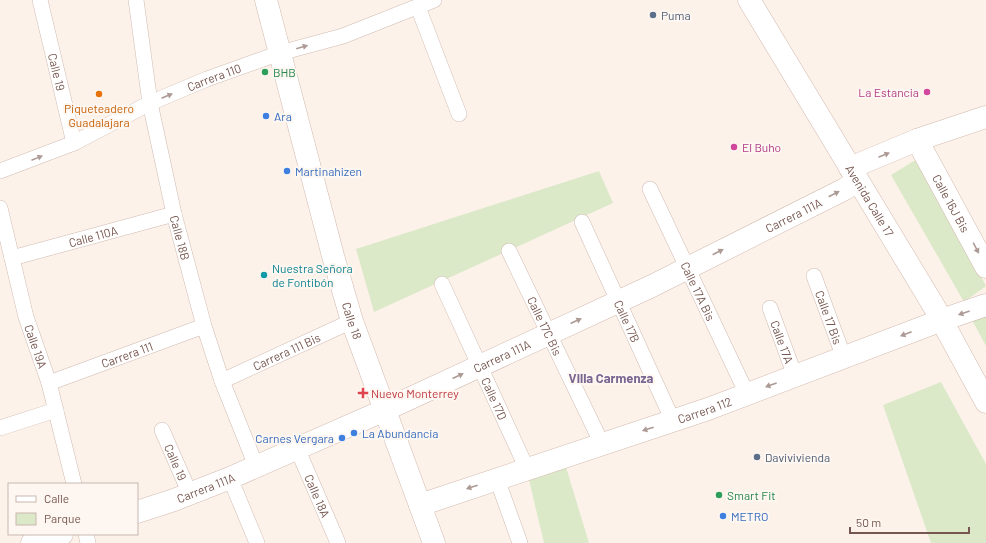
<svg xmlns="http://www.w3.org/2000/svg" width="986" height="543" font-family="Barlow,sans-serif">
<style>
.green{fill:#dce9c9}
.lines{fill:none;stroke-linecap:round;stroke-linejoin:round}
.street-casing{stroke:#d0bbb2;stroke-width:16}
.secondary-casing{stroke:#d3bab0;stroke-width:23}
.street{stroke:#fff;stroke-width:15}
.secondary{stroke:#fff;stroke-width:22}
.oneway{fill:#ad9a95}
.service-dot{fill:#5c6f8a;stroke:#fef7f1;stroke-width:1.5}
.leisure-dot{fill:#2e9e5b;stroke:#fef7f1;stroke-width:1.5}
.hotel-dot{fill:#d1479c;stroke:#fef7f1;stroke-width:1.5}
.food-dot{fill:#e8710a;stroke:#fef7f1;stroke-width:1.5}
.shop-dot{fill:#3f7fe0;stroke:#fef7f1;stroke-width:1.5}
.culture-dot{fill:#0f9aa8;stroke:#fef7f1;stroke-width:1.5}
.health-dot{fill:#e0444e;stroke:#fef7f1;stroke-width:1.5}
.labels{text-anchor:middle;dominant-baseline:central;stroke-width:4;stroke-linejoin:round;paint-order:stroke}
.service-label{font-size:12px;fill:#4e5e75;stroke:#fef7f1;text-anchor:start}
.street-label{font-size:12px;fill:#76564e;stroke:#fef7f1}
.leisure-label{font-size:12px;fill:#27864d;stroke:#fef7f1;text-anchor:start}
.hotel-label{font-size:12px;fill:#b23c85;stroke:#fef7f1;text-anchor:end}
.food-label{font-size:12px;fill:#c56008;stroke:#fef7f1}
.shop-label{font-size:12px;fill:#366cbe;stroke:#fef7f1;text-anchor:start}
.culture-label{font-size:12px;fill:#0d838f;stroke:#fef7f1;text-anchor:start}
.health-label{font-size:12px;fill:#be3a42;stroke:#fef7f1;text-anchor:start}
.neighbourhood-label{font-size:13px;font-weight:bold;fill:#7b6691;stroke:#fef7f1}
</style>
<rect width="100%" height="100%" fill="#fcf2ea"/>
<path class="green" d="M917,159L986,286L964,302L891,175Z
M599,171L613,203L374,312L356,249Z
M986,314V346L972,320Z
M941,382L986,464V543H931L883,405Z
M566,467L589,543H544L529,480Z"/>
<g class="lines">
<defs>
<g id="street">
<path id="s1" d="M40,0L74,143"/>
<path id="s2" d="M136,0L150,103L174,214L204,326L222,381L256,466"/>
<path d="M418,7L459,114"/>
<path id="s3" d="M0,171L74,143L150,103L207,79L280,53L343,36L434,0"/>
<path id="s4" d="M650,189L747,394"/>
<path id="s5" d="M0,208L26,317L49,383L74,484"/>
<path id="s6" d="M582,222L673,421"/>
<path id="s7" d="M509,251L602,444"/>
<path id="s8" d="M12,258L174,214"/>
<path id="s9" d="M814,276L844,358"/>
<path id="s10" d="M442,284L527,469"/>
<path id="s11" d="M770,308L795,376"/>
<path id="s12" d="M222,381L352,321"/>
<path id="s13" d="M49,383L204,326"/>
<path d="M0,428L56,410"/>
<path id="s14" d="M162,430L190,494"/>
<path id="s15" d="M297,448L338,543"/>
<path d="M230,478L257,543"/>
<path d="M497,479L520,543"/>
<path d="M86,534L88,543"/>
</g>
<g id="secondary">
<path id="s16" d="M266,0L333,256L352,321L434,543"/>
<path id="s17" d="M749,0L935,308L986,402"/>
<path id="s18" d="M917,140L986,267"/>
<path d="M850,168L917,140L986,117"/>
<path id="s19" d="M420,505L708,409L942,320L986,305"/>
<path id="s20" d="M137,512L174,500L230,478L385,410L652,286L845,189L857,181"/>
<path d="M32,543L62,534"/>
</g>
</defs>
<use href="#street" class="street-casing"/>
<use href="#secondary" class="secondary-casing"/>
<use href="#street" class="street"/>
<use href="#secondary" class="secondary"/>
</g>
<defs><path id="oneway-solid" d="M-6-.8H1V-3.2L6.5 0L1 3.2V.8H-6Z"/></defs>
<g class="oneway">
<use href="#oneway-solid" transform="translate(302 47) rotate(-16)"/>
<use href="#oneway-solid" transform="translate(167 96) rotate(-23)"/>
<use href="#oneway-solid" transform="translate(884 155) rotate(-23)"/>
<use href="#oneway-solid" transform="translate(37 158) rotate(-22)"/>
<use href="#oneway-solid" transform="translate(834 194) rotate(-27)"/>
<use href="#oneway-solid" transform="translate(976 248) rotate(62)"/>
<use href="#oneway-solid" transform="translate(718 252) rotate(-27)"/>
<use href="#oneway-solid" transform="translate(964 313) rotate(161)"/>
<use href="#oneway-solid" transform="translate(576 321) rotate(-25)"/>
<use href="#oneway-solid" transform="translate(906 334) rotate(159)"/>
<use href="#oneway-solid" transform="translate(458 376) rotate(-25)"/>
<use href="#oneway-solid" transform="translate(771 385) rotate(160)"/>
<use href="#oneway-solid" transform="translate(648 429) rotate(162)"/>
<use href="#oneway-solid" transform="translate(472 487) rotate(162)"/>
</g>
<g class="service-dot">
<circle cx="653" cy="15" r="4"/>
<circle cx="757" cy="457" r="4"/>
</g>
<g class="leisure-dot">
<circle cx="265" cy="72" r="4"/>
<circle cx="719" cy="495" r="4"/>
</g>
<g class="hotel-dot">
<circle cx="927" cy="92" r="4"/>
<circle cx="734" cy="147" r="4"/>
</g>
<circle class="food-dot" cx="99" cy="94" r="4"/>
<g class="shop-dot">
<circle cx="266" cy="116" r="4"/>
<circle cx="287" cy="171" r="4"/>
<circle cx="354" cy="433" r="4"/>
<circle cx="342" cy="438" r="4"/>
<circle cx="723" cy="516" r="4"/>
</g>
<circle class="culture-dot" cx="264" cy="275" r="4"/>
<path class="health-dot" d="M361 387h4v4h4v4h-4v4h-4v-4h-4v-4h4z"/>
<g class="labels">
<g class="service-label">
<text x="661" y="15">Puma</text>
<text x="765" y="457">Davivivienda</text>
</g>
<g class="street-label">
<text stroke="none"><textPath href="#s1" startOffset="74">Calle 19</textPath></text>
<text stroke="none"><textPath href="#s3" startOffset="234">Carrera 110</textPath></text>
<text stroke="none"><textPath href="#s17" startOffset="234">Avenida Calle 17</textPath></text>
<text stroke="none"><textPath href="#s18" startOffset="72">Calle 16J Bis</textPath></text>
<text stroke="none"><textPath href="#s20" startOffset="721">Carrera 111A</textPath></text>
<text stroke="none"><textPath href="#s8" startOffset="84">Calle 110A</textPath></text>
<text stroke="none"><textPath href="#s2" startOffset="242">Calle 18B</textPath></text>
<text stroke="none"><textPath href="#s4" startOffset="113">Calle 17A Bis</textPath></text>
<text stroke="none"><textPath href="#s9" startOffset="44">Calle 17 Bis</textPath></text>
<text stroke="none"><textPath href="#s16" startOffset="332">Calle 18</textPath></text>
<text stroke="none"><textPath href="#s6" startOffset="109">Calle 17B</textPath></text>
<text stroke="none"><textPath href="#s7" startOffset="83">Calle 17C Bis</textPath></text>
<text stroke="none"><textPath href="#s11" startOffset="36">Calle 17A</textPath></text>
<text stroke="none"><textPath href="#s5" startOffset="143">Calle 19A</textPath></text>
<text stroke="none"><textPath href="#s12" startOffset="71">Carrera 111 Bis</textPath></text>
<text stroke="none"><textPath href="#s13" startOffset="83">Carrera 111</textPath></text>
<text stroke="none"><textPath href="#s20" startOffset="397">Carrera 111A</textPath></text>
<text stroke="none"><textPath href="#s10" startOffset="126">Calle 17D</textPath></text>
<text stroke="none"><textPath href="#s19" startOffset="300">Carrera 112</textPath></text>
<text stroke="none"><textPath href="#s14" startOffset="35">Calle 19</textPath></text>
<text stroke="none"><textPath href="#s20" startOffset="73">Carrera 111A</textPath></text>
<text stroke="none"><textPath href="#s15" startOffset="52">Calle 18A</textPath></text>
</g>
<g class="leisure-label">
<text x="273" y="72">BHB</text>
<text x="727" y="495">Smart Fit</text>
</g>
<g class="hotel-label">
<text x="919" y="92">La Estancia</text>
<text x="742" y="147" text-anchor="start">El Buho</text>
</g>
<g class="food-label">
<text x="99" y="108">Piqueteadero<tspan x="99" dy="14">Guadalajara</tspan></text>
</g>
<g class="shop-label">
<text x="274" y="116">Ara</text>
<text x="295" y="171">Martinahizen</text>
<text x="362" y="433">La Abundancia</text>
<text x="334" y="438" text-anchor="end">Carnes Vergara</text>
<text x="731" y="516">METRO</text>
</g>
<g class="culture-label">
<text x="272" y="268">Nuestra Señora<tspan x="272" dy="14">de Fontibón</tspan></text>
</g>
<g class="health-label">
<text x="371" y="393">Nuevo Monterrey</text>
</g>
<g class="neighbourhood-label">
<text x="611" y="378">Villa Carmenza</text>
</g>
</g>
<rect x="8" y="483" width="130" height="52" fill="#fef7f1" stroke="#c8b7b0"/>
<rect x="16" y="496" width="20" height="6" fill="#ffffff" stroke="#c8b7b0"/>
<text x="44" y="503" font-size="12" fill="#76564e">Calle</text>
<rect x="16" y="513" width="20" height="12" fill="#dce9c9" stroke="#c8b7b0"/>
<text x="44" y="523" font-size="12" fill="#76564e">Parque</text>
<path d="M850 527v6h119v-6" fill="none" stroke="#76564e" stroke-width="2"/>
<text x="856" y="527" font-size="12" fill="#76564e" stroke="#fef7f1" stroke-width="3" paint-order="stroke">50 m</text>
</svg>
